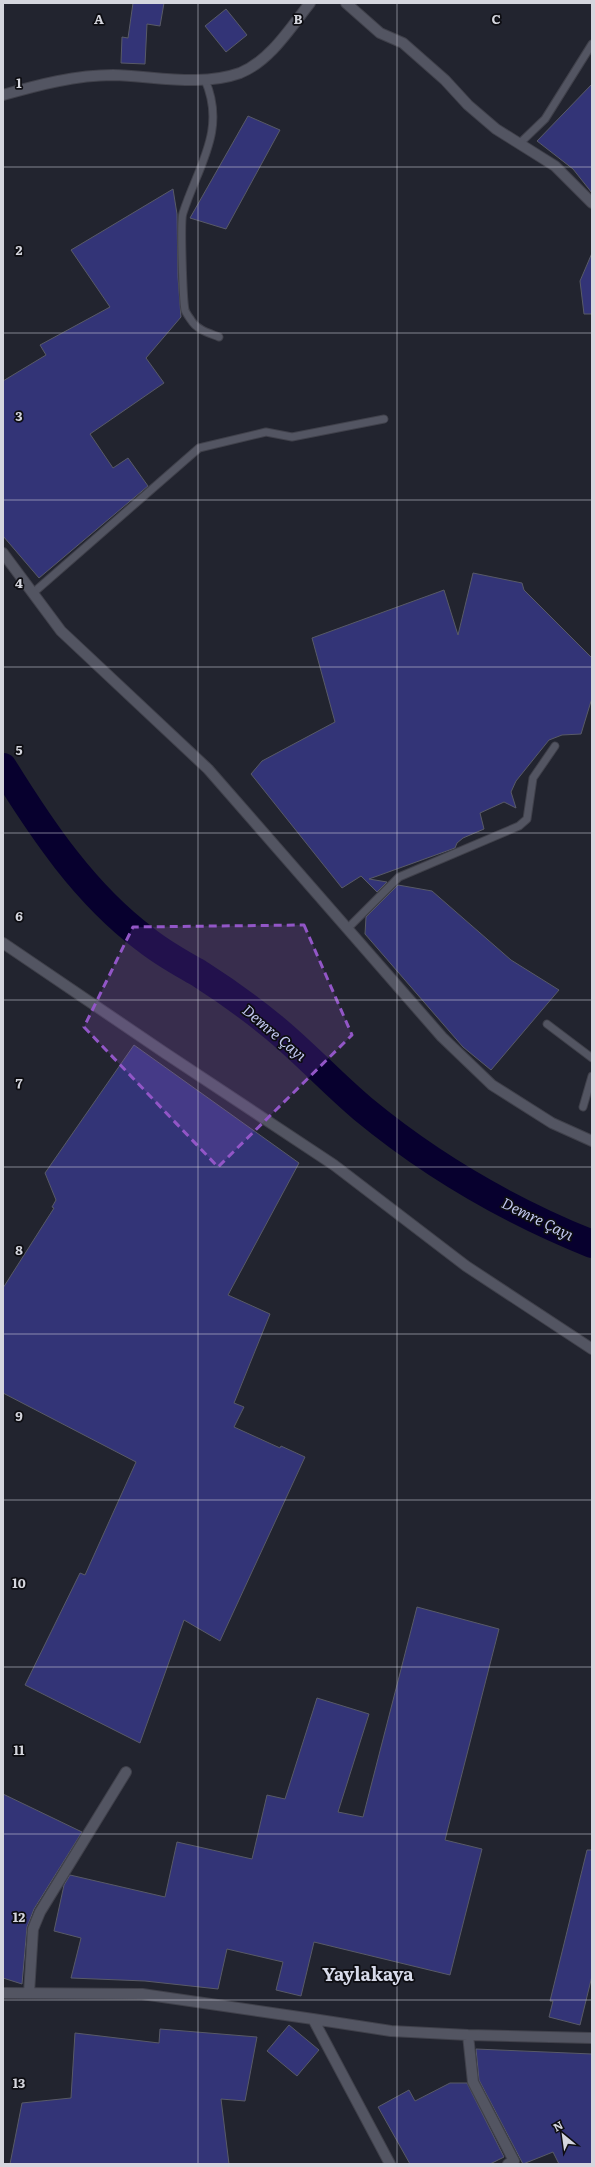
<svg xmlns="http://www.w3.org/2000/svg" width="595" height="2167" font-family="Literata,serif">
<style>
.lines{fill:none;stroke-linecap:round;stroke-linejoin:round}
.river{stroke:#07002e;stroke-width:28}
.building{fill:#333477;stroke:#585a67}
.service-casing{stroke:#40414b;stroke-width:9}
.minor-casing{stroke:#40414b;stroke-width:12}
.tertiary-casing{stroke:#40414b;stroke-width:12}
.service{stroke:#535562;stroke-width:7}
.minor{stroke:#535562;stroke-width:10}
.tertiary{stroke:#535562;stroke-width:10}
.marked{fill:#9256c7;fill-opacity:0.2;stroke:#9256c7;stroke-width:3;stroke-dasharray:8 5;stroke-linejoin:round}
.grid{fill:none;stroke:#d5d6de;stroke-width:1;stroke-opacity:0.55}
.labels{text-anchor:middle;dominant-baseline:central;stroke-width:3.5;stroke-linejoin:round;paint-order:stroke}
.water-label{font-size:15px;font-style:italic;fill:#c2c8f0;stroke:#0d0d12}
.district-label{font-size:18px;font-weight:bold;fill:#d7dae9;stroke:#0d0d12}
.grid-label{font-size:13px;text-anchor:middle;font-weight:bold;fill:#d5d6de;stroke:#0d0d12;stroke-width:3.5;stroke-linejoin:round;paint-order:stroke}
</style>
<rect width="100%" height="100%" fill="#22242f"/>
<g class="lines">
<path class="river" d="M3,767C42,830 85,894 145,939C162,953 181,963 200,974C225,990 249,1007 272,1026C304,1052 332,1083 363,1109C432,1166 510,1211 592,1244"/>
</g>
<path class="building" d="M133,3H164L160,26L147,24L145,64L121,63L122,37L128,38Z
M226,9L247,35L226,52L205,26Z
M592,84V193L573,169L537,141Z
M248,116L280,130L226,229L190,218Z
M173,189L177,214L178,277L181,317L146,358L164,383L90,434L113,468L128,458L148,486L39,578L3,536V381L46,355L40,345L110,307L71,250Z
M592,253V314H584L580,281Z
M473,573L522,583L524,590L592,658V698L581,734L562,735L549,740L516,781L511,792L516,808L504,802L480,813L484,829L463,838L457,843L455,848L369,879L387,882L377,892L361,876L342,888L251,774L262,761L335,722L312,638L444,590L458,635Z
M398,885L432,891L511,960L559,990L491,1070L463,1047L365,934L366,917Z
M134,1045L299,1163L228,1295L270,1314L234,1403L244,1407L234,1427L280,1448L281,1446L305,1457L220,1641L184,1620L140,1743L25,1685L80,1573L85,1575L136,1462L3,1393V1288L54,1208L52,1207L56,1200L45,1173Z
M417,1607L499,1629L445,1840L482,1849L450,1975L314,1942L301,1996L276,1990L283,1962L227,1949L218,1989L145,1981L71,1978L81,1938L54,1931L64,1885L70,1875L165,1897L177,1842L252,1859L267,1795L285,1799L317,1698L369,1714L338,1812L363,1817Z
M3,1794L82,1832L34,1909L27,1927L22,1984L3,1978Z
M587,1850H592V1976L580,2025L549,2017L553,2001H550Z
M289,2025L319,2050L297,2076L267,2051Z
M160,2029L257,2037L245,2101L221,2099L229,2164H10L22,2103L71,2098L75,2033L159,2043Z
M476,2049L592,2054V2164H559L553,2152L523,2164L479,2080Z
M450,2083H467L504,2157L490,2164H410L378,2107L409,2090L415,2101Z"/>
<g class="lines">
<defs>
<path id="service" d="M205,80C227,130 198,166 183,213C180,221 183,300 185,310C186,313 189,317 191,320C197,330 209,333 219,337
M519,144L545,119L592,44
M33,593L199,448L266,432L292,437L384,419
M348,928L399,877L519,826L527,819L533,778L555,746
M547,1024L592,1058
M583,1107L592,1076"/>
<path id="minor" d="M346,3L380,33L403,43L445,80L468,105L496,129L555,166L592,203
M3,95C38,85 76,75 113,75C154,76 201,87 240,73C270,61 291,27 310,3
M3,1993L142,1994L313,2019L390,2164
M29,1993L33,1929L40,1912L126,1772
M313,2019L391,2031L468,2035L592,2038
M468,2035L473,2082L514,2161L508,2164"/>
<path id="tertiary" d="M3,553L61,631L208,769L442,1037L492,1085L552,1123L592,1141
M3,943L165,1053L334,1165L466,1266L592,1349"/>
</defs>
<use href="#service" class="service-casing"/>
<use href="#minor" class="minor-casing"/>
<use href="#tertiary" class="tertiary-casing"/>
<use href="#service" class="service"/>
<use href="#minor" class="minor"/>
<use href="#tertiary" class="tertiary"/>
</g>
<path class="marked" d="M304,925L352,1035L218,1167L84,1027L133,927Z"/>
<path class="grid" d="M198,3V2164M397,3V2164M3,167H592M3,333H592M3,500H592M3,667H592M3,833H592M3,1000H592M3,1167H592M3,1334H592M3,1500H592M3,1667H592M3,1834H592M3,2000H592"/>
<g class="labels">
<g class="water-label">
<text transform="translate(275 1032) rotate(40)">Demre Çayı</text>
<text transform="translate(538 1218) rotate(26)">Demre Çayı</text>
</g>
<g class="district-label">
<text x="368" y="1973">Yaylakaya</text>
</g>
</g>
<g class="grid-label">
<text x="99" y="24">A</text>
<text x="298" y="24">B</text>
<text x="496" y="24">C</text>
<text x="19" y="88">1</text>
<text x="19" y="255">2</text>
<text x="19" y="421">3</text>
<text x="19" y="588">4</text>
<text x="19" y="755">5</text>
<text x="19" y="921">6</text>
<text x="19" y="1088">7</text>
<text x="19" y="1255">8</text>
<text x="19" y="1421">9</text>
<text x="19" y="1588">10</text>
<text x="19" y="1755">11</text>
<text x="19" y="1922">12</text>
<text x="19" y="2088">13</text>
</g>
<rect width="595" height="2167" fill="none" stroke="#d5d6de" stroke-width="8"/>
<g transform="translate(563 2135) rotate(331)" stroke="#0d0d12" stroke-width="3" paint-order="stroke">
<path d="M0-3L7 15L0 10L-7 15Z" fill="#d5d6de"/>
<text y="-6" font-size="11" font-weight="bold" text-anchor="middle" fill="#d5d6de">N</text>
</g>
</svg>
